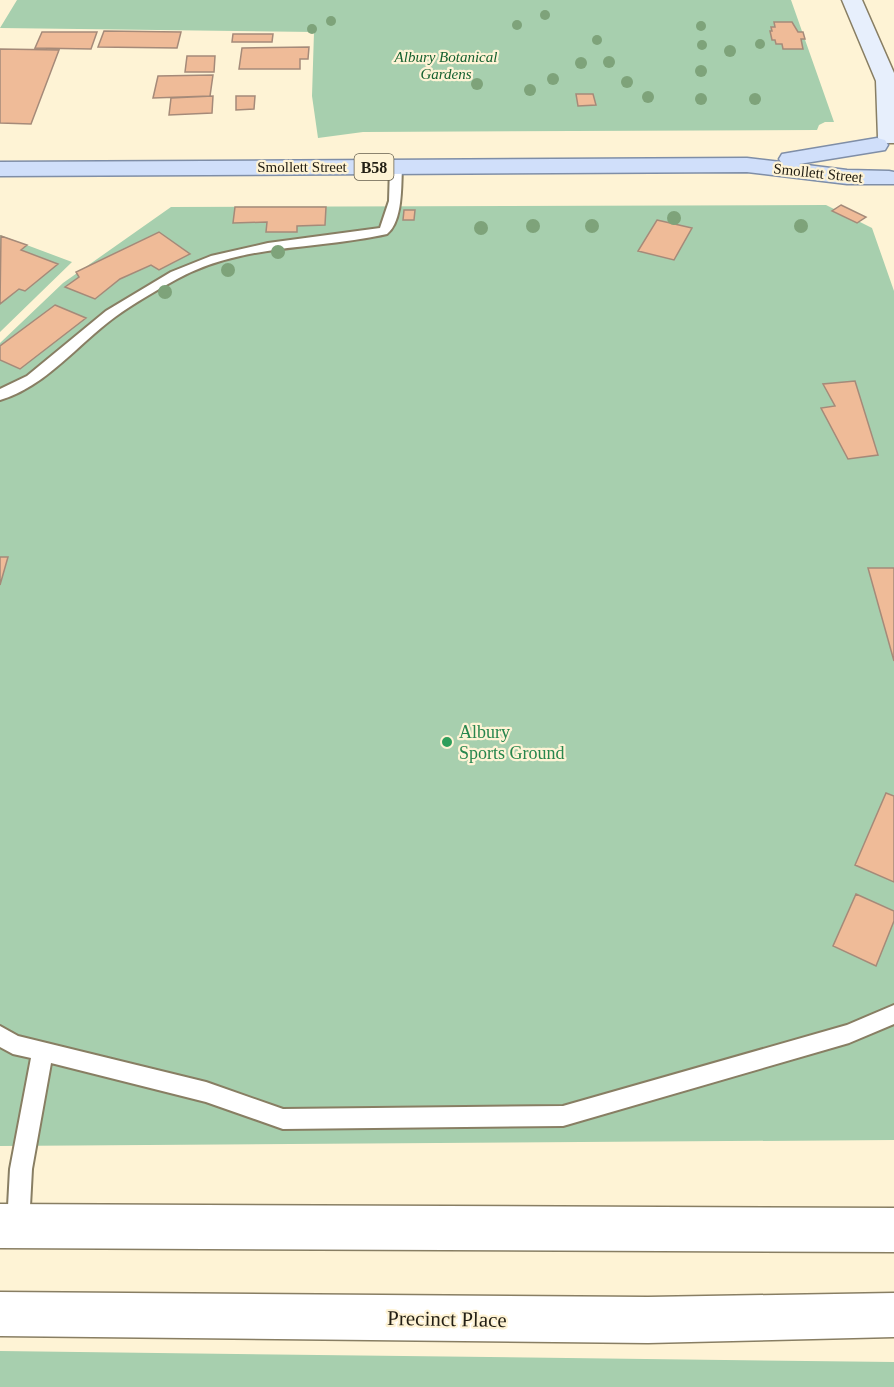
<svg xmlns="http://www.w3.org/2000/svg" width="894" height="1387" font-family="'Times New Roman',serif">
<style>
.green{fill:#a7cfae}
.building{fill:#efbb98;stroke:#a58a79;stroke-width:1.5}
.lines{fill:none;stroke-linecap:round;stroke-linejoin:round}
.lane-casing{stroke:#887e63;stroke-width:4}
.street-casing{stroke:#887e63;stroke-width:3}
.secondary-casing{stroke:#887e63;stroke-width:3}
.primary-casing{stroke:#7f8ea7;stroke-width:3}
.lane{fill:#fff;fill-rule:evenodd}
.street{fill:#fff;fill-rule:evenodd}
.secondary{fill:#e7effc;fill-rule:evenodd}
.primary{fill:#d0dffa;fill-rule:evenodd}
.tree{fill:#7ea37a}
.leisure-dot{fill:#2e9e5b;stroke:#fef3d5;stroke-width:2}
.labels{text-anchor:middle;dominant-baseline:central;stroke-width:4.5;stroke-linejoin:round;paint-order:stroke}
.far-park-label{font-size:15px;font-style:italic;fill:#166130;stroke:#fef3d5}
.far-street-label{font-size:15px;fill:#231f14;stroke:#fef3d5}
.shield{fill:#fef3d5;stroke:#655f4e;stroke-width:1.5}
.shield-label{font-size:16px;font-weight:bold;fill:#231f14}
.leisure-label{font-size:18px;fill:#27864d;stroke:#fef3d5;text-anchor:start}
.near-street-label{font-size:21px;fill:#231f14;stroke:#fef3d5}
</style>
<rect width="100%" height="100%" fill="#fef3d5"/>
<path class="green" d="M17,0H791L834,122H825L819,125L817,130L363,132L318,138L312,96L314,32L0,28Z
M826,205L872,228L894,291V1140L0,1146V343L63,283L171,207Z
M0,235L72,262L0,332Z
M0,1351L894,1362V1387H0Z"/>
<path class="building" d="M774,22H792L798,32H803L805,39H801L803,49H783L782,44H776L775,40H772L770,31H772L771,27H775Z
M104,31L181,32L177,48L98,47Z
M42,32H97L91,49L35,48Z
M233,34H273L272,42H232Z
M309,47L308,59H300V69H239L242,48Z
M0,49L59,50L31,124L0,123Z
M187,56H215L214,72H185Z
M213,75L210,96L153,98L158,76Z
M576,94H593L596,105L578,106Z
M213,96L212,113L169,115L171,98Z
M236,96H255L254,109L236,110Z
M841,205L866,217L857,223L832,211Z
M235,207H326L325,225L297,226V232H266L267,222L233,223Z
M404,210H415L414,220H403Z
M657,220L692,228L674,260L638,251Z
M159,232L190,254L159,270L151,265L120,279L95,299L65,287L79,277L76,272Z
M1,236L27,245L21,250L58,264L25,291L19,289L0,304Z
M55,305L86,318L20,369L0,360V346Z
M855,381L878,455L848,459L821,408L835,406L823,384Z
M0,557H8L0,585Z
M868,568H894V661Z
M886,793L894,796V882L855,865Z
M856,894L894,911V921L876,966L833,946Z"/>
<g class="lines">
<defs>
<path id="lane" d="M396,164L402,167C401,185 403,221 387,234C318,250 242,243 177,279C157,290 134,303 115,317C78,344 45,387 0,400V389L27,376L106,311L171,272L211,256L268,243L380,228L389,201L390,167Z
M894,1005V1024L849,1043L563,1126L283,1129L206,1102L51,1063L32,1169L29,1225L26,1233L18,1236L10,1233L7,1225L10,1169L31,1058L13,1054L0,1047V1026L18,1036L206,1082L283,1109L563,1106L847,1025Z"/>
<path id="street" d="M0,1204L894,1208V1252L0,1248Z
M0,1292L648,1297L894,1293V1337L648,1343L0,1336Z"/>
<path id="secondary" d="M842,0H862L894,73V143H881L878,138L876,81Z"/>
<path id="primary" d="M877,138L885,140L888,145L885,150L799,164L847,170L889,171L894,172V184H847L747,172L0,176V162L747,158L781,162L779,159L782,154Z"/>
</defs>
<use href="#lane" class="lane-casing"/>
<use href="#street" class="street-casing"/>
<use href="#secondary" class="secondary-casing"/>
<use href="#primary" class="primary-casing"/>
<use href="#lane" class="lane"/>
<use href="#street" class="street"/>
<use href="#secondary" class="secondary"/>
<use href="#primary" class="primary"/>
</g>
<g class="tree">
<circle cx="545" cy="15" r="5"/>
<circle cx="331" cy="21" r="5"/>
<circle cx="517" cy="25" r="5"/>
<circle cx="701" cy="26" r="5"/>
<circle cx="312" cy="29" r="5"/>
<circle cx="597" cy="40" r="5"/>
<circle cx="760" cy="44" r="5"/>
<circle cx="702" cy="45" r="5"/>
<circle cx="730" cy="51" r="6"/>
<circle cx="609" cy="62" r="6"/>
<circle cx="581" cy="63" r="6"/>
<circle cx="701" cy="71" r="6"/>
<circle cx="553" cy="79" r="6"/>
<circle cx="627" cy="82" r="6"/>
<circle cx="477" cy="84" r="6"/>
<circle cx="530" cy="90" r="6"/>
<circle cx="648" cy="97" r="6"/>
<circle cx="701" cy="99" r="6"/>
<circle cx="755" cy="99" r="6"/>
<circle cx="674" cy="218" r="7"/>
<circle cx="533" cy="226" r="7"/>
<circle cx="592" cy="226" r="7"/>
<circle cx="801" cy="226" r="7"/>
<circle cx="481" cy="228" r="7"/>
<circle cx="278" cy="252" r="7"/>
<circle cx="228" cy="270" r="7"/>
<circle cx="165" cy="292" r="7"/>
</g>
<circle class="leisure-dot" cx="447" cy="742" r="6"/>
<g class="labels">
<g class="far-park-label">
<text x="446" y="57">Albury Botanical<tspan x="446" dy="17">Gardens</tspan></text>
</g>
<g class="far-street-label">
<text x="302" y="167">Smollett Street</text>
<text transform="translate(818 173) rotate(6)">Smollett Street</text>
</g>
<rect class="shield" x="354.5" y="154" width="39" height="26" rx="4.5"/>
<g class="shield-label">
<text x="374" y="167">B58</text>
</g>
<g class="leisure-label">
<text x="459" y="732">Albury<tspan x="459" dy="21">Sports Ground</tspan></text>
</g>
<g class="near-street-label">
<text transform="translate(447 1319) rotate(1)">Precinct Place</text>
</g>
</g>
</svg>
